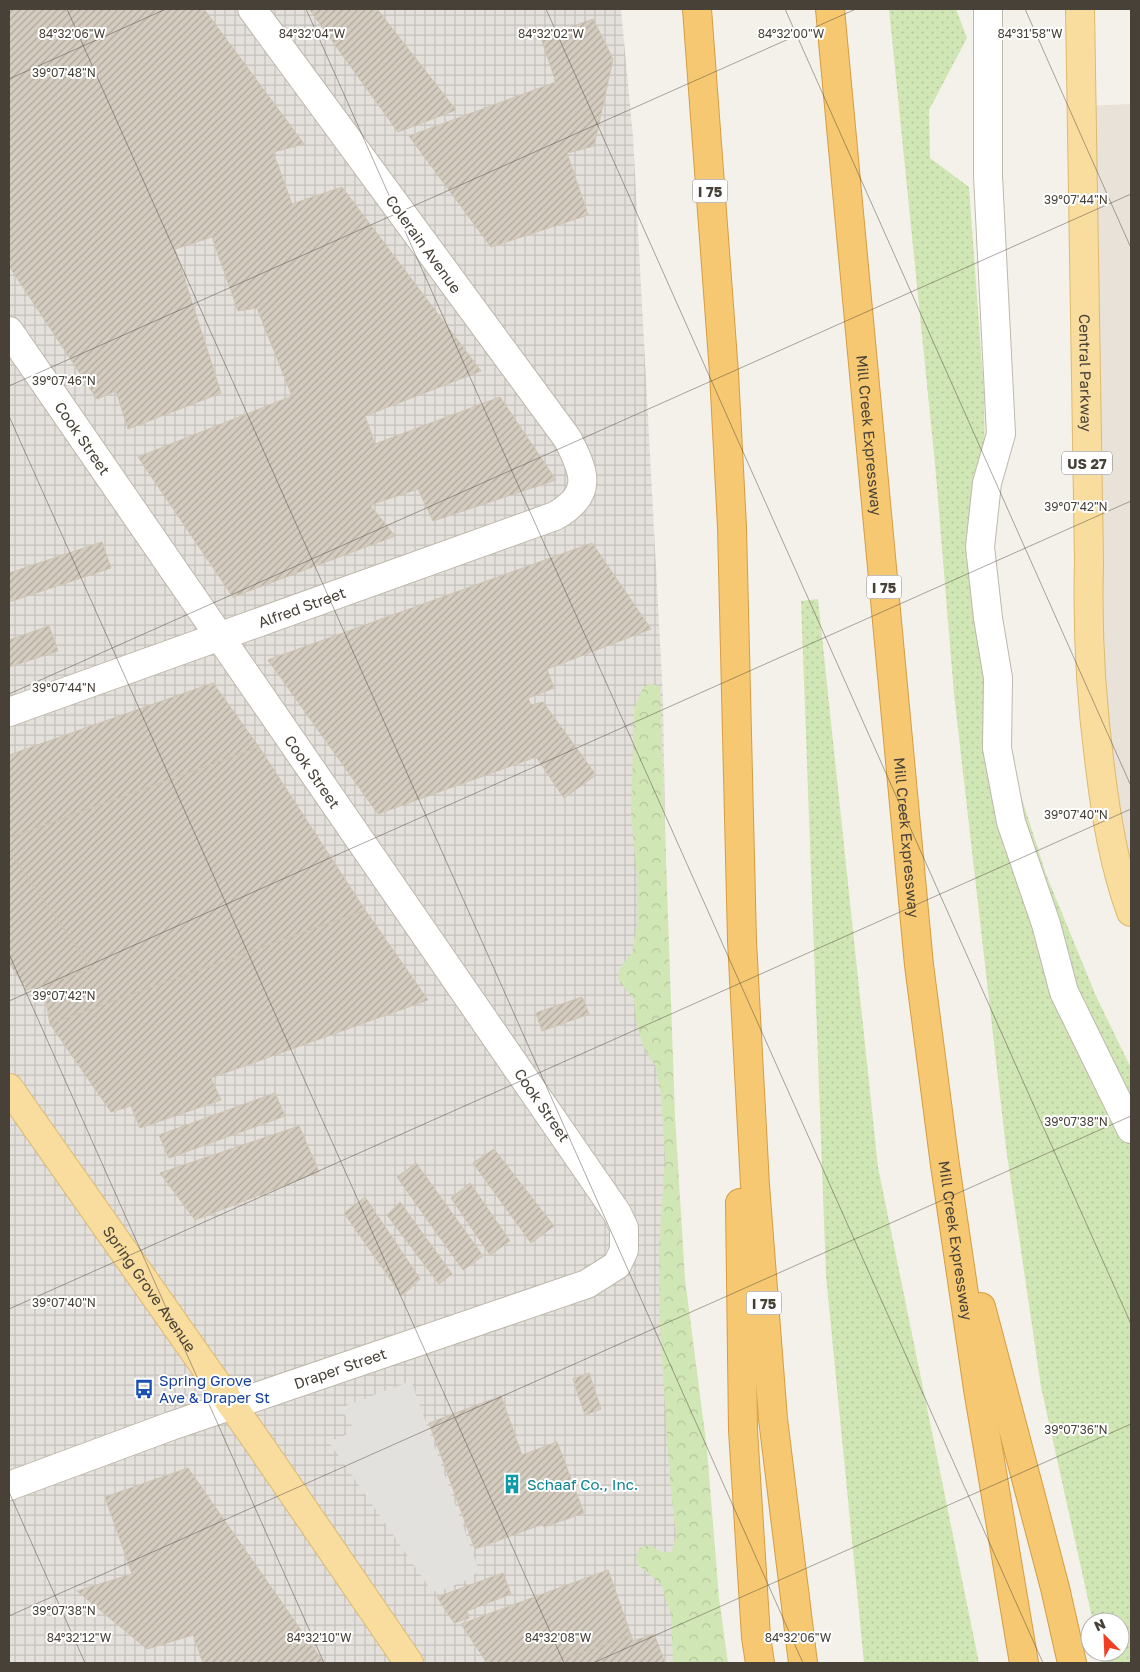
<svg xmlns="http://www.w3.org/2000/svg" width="1140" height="1672" font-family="'Golos Text',sans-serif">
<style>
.residential{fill:#e8e2d8}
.industrial{fill:url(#industrial-grid)}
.grass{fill:url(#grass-dots)}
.forest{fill:url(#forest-crowns)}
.parking{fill:#e3e1de}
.building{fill:url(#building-hatch);stroke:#cfc4b3}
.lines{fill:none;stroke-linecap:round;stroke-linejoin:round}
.minor-casing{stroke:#bfb8ac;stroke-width:30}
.major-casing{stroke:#deba6e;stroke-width:30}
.highway-casing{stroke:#d69d42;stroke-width:30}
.minor{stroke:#fff;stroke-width:28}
.major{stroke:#f9dd9e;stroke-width:28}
.highway{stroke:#f6c872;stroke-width:28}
.ticks{fill:none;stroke:#474138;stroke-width:1;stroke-opacity:0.45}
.labels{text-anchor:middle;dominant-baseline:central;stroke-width:4;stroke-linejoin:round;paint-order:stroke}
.shield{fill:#fff;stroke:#7e7a74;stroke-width:1}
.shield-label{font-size:14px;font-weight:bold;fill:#474138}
.street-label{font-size:15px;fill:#474138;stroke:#fff}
.transit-label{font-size:15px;fill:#164399;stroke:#fff;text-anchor:start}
.culture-label{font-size:15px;fill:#0d838f;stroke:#fff;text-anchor:start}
.ticks-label{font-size:12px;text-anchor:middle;fill:#474138;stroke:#fff;stroke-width:4;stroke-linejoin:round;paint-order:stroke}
</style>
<defs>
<pattern id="industrial-grid" width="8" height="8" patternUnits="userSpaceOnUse" patternTransform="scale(1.25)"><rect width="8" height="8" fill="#e4e0db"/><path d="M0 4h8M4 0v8" fill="none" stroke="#c5c1bd"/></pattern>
<pattern id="grass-dots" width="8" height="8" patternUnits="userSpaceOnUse" patternTransform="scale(1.25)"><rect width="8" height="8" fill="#d1e6b5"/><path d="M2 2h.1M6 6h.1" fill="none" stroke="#b5c69c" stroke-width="1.8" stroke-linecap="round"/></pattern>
<pattern id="forest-crowns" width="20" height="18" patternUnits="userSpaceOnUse" patternTransform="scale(1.25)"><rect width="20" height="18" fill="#d1e6b5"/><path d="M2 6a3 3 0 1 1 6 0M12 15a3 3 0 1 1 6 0" fill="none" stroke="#b5c69c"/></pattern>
<pattern id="building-hatch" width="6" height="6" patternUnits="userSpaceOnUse" patternTransform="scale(1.25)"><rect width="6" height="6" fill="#d5ccc0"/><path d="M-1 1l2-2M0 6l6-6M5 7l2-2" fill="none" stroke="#afa79d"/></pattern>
</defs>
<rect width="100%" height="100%" fill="#f4f1ea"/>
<path class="residential" d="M1131,104V912L1104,804L1081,106Z"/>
<path class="industrial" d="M9,9H621L633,137L663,698L671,1210L720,1663H9Z"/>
<path class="grass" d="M889,9H956L967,38L929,110L930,158L969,187L984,393L985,457L1003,740L1046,874L1096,996L1131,1068V1663H1101L1099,1652H1120V1622H1093L1041,1387L1006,1148L954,694L935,464Z
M818,599L878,1167L979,1663H864L826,1276L801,601Z"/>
<path class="forest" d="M649,684L660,686L675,1116L685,1279L707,1449L719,1598L728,1663H673L671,1615L661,1584L638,1565L636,1558L639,1548L649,1545L661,1552H672L676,1536L670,1482L660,1329L659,1247L665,1158L661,1095L656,1067L644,1048L637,1026L634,999L620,983L618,976L621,966L632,953L637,925V874L631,815L634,708L643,688Z"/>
<path class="parking" d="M411,1381L478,1568L476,1573L471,1578L438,1592L431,1590L329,1442L350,1433L353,1427L340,1408Z"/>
<path class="building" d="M9,9H204L304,144L273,152L292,204L342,187L481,371L365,416L375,444L500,397L556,480L433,521L418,489L370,505L395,536L233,597L138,457L292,396L257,308L238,311L212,237L175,249L221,393L128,429L116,391L97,399L9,266Z
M309,9H377L456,110L398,132Z
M593,19L613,59L594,146L567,153L588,215L491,247L409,136L556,82L541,38Z
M102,542L111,568L9,602V573Z
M592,543L651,629L547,669L554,688L528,698L531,705L543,702L596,775L564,798L536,757L378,814L268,660Z
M49,626L58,651L9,667V640Z
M213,683L259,747L9,838V755Z
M259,747L365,910L50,1024L43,985L92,969L9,851V838Z
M9,851L92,969L27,990L9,963Z
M365,910L428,1000L211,1078L221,1100L140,1128L131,1106L111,1112L50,1024Z
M582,997L589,1014L542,1031L536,1013Z
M275,1093L285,1116L169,1158L159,1135Z
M299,1126L319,1172L195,1220L160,1173Z
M494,1149L554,1226L531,1243L473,1163Z
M416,1163L483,1256L463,1270L397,1177Z
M470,1183L510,1241L490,1255L451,1198Z
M365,1197L420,1279L402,1296L344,1213Z
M400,1202L452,1274L439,1284L387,1215Z
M589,1373L601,1409L585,1415L573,1379Z
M501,1396L522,1455L557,1442L584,1513L544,1527L543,1524L475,1549L429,1423Z
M188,1468L324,1663H203L193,1635L147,1649L77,1591L132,1574L105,1497Z
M608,1570L631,1635L552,1663H487L461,1624Z
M503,1573L511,1594L467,1611L469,1618L454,1623L437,1597Z
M654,1634L665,1663H552L631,1635L633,1641Z"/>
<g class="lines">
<defs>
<g id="minor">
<path d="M988,9V176L1001,434L987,483L980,547L988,618L998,678L997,748L1011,822L1046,924L1064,992L1131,1129"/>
<path id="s1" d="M9,331L617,1213L624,1228V1250L617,1265L587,1284L171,1426L9,1486"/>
<path id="s2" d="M9,712L555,516C594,494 585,472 567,438L252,9"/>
</g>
<g id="major">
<path id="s3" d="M1080,9L1089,562C1087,631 1091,699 1100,767C1106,816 1114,866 1131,912"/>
<path id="s4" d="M9,1088L257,1441L409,1663"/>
</g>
<g id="highway">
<path d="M697,9L724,373L732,527L742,941L755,1185L773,1419L803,1663"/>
<path id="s5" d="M830,9L919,965L945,1165L978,1389L1024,1663"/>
<path d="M740,1203L743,1430L756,1637L760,1663"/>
<path d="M981,1307L1055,1588L1072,1663"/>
</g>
</defs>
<use href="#minor" class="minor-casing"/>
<use href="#major" class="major-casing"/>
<use href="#highway" class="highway-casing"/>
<use href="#minor" class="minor"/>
<use href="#major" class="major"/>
<use href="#highway" class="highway"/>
</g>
<path class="ticks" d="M67,9L803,1663M306,9L1043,1663M546,9L1131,1324M785,9L1131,786M1025,9L1131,248M9,79L166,9M9,386L856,9M9,416L564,1663M9,694L1131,194M9,954L324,1663M9,1001L1131,501M9,1309L1131,809M9,1492L85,1663M9,1616L1131,1116M593,1663L1131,1424"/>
<defs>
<symbol id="bus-bare" viewBox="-9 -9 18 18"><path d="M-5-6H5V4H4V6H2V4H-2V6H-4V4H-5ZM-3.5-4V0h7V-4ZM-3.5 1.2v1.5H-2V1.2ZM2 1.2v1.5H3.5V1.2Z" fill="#1a4fb4" stroke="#fff" stroke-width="2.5" paint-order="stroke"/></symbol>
<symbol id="building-bare" viewBox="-9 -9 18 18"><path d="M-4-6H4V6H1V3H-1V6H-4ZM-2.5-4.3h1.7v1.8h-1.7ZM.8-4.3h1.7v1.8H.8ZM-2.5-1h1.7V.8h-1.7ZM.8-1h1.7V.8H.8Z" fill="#0f9aa8" stroke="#fff" stroke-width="2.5" paint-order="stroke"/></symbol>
</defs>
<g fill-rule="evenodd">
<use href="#bus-bare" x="130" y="1375" width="28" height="28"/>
<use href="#building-bare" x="498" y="1470" width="28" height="28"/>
</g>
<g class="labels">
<g class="shield">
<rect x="692.5" y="179.5" width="35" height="23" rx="4"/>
<rect x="1062" y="451.5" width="50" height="23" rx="4"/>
<rect x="866.5" y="575.5" width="35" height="23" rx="4"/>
<rect x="746.5" y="1291.5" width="35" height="23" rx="4"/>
</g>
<g class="shield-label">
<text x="710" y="191">I 75</text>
<text x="1087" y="463">US 27</text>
<text x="884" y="587">I 75</text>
<text x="764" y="1303">I 75</text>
</g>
<g class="street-label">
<text transform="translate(424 244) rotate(54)">Colerain Avenue</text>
<text stroke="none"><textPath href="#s3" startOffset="364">Central Parkway</textPath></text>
<text stroke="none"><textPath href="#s5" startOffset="428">Mill Creek Expressway</textPath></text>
<text stroke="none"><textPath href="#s1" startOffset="130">Cook Street</textPath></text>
<text stroke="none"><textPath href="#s2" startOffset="311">Alfred Street</textPath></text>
<text stroke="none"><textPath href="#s1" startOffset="535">Cook Street</textPath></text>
<text stroke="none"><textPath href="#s5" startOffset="832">Mill Creek Expressway</textPath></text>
<text stroke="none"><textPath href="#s1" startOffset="940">Cook Street</textPath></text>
<text stroke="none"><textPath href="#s5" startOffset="1238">Mill Creek Expressway</textPath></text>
<text stroke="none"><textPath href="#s4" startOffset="245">Spring Grove Avenue</textPath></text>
<text transform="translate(340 1368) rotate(-19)">Draper Street</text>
</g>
<g class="transit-label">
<text x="159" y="1380">Spring Grove<tspan x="159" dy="17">Ave &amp; Draper St</tspan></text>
</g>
<g class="culture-label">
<text x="527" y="1484">Schaaf Co., Inc.</text>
</g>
</g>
<g class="ticks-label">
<text x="551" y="38">84°32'02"W</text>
<text x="1030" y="38">84°31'58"W</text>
<text x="72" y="38">84°32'06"W</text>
<text x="312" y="38">84°32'04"W</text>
<text x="791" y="38">84°32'00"W</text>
<text x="64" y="77">39°07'48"N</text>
<text x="1076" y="204">39°07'44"N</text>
<text x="64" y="385">39°07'46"N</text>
<text x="1076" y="511">39°07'42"N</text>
<text x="64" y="692">39°07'44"N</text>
<text x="1076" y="819">39°07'40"N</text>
<text x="64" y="1000">39°07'42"N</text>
<text x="1076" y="1126">39°07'38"N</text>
<text x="64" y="1307">39°07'40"N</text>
<text x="1076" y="1434">39°07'36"N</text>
<text x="64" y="1615">39°07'38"N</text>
<text x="79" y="1642">84°32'12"W</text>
<text x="319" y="1642">84°32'10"W</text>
<text x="558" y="1642">84°32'08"W</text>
<text x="798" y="1642">84°32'06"W</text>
</g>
<rect width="1140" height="1672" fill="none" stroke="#474138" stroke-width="20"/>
<g transform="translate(1105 1637) rotate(336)"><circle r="24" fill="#ffffff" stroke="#b5b3af"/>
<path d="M0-4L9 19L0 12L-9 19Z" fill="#ef4026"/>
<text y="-8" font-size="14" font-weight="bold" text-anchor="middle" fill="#474138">N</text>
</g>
</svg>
